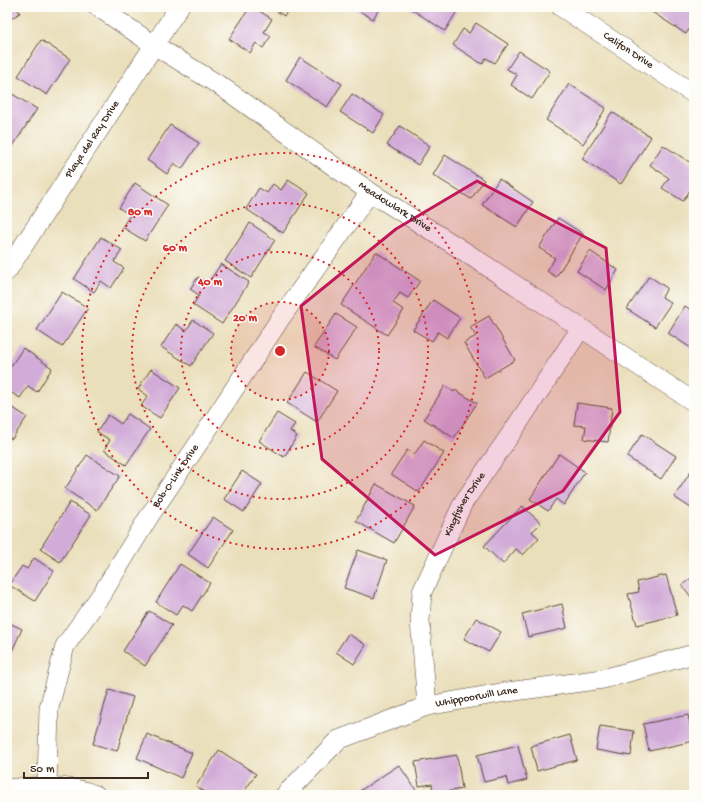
<svg xmlns="http://www.w3.org/2000/svg" width="701" height="802" font-family="'Gochi Hand',sans-serif">
<style>
.building{fill:#d2abd8}
.lines{fill:none;stroke-linecap:round;stroke-linejoin:round}
.minor-casing{stroke:#554536;stroke-width:20}
.minor{stroke:#fff;stroke-width:19}
.marked{fill:#c2185b;fill-opacity:0.2;stroke:#c2185b;stroke-width:3;stroke-linejoin:round}
.ring{fill:none;stroke:#d62828;stroke-width:2;stroke-dasharray:2 4}
.labels{text-anchor:middle;dominant-baseline:central;stroke-width:3;stroke-linejoin:round;paint-order:stroke}
.street-label{font-size:11px;fill:#3b2a1e;stroke:#fdfcf7}
.centre{fill:#d62828;stroke:#fdfcf7;stroke-width:2}
.ring-label{font-size:12px;text-anchor:middle;font-weight:bold;fill:#d62828;stroke:#fdfcf7;stroke-width:3;stroke-linejoin:round;paint-order:stroke}
</style>
<rect width="100%" height="100%" fill="#fdfcf7"/>
<filter id="ink" filterUnits="userSpaceOnUse"><feTurbulence type="fractalNoise" baseFrequency=".025" numOctaves="2"/><feDisplacementMap in="SourceGraphic" scale="8" xChannelSelector="R" yChannelSelector="G"/><feConvolveMatrix kernelMatrix="1 2 1 2 8 2 1 2 1" color-interpolation-filters="sRGB"/></filter>
<filter id="wash" filterUnits="userSpaceOnUse"><feTurbulence type="fractalNoise" baseFrequency=".012" numOctaves="4" result="noise"/><feDisplacementMap in="SourceGraphic" scale="16" xChannelSelector="R" yChannelSelector="G"/><feGaussianBlur stdDeviation="0.9" result="paint"/><feColorMatrix in="noise" values="0 0 0 0 0 0 0 0 0 0 0 0 0 0 0 0 0 1.4 0 .05"/><feComposite in="paint" operator="in"/></filter>
<g filter="url(#wash)">
<rect width="100%" height="100%" fill="#eadfbb"/>
<g id="blocks">
<path class="building" d="M7,7H16L20,13L7,21Z
M250,7H253L272,19L264,32L271,36L263,48L256,43L250,53L229,39Z
M270,7H290L284,16Z
M357,7H380L373,19L356,9Z
M408,7H452L457,11L445,31Z
M651,7H694V22L686,34L649,10Z
M476,23L508,44L495,63L486,58L482,64L453,45L463,29L469,33Z
M41,40L70,59L47,95L18,76Z
M519,51L550,71L532,99L511,85L517,75L507,69Z
M300,57L342,84L327,107L286,80Z
M569,84L606,108L583,144L546,120Z
M9,92L37,109L7,155V95Z
M352,94L384,115L373,133L340,112Z
M612,112L651,137L621,184L582,159Z
M170,125L199,143L182,169L174,163L167,174L147,160Z
M400,126L430,146L418,165L387,145Z
M663,145L694,165V184L683,201L662,188L669,178L650,165Z
M445,155L484,180L471,199L433,175Z
M499,179L533,202L517,227L482,205Z
M288,180L309,193L283,233L246,209L259,188L267,193L273,184L281,190Z
M135,183L168,205L145,241L122,227L130,215L119,208Z
M558,218L583,234L556,277L547,271L555,258L539,248Z
M250,223L275,240L251,278L225,261Z
M101,237L122,250L114,262L124,268L111,288L101,281L94,292L74,279Z
M590,251L618,270L606,290L577,271Z
M376,252L420,281L408,298L400,293L393,303L404,310L387,335L341,305Z
M221,264L249,282L222,324L193,305L199,295L190,289L198,277L208,283Z
M649,276L667,288L662,297L671,303L655,327L627,309Z
M62,292L88,308L62,347L37,330Z
M433,300L460,318L447,338L438,332L432,341L413,330Z
M685,306L694,312V350L668,333Z
M336,314L357,327L335,360L314,347Z
M489,316L515,360L485,378L464,343L476,336L470,327Z
M193,320L213,333L191,366L161,347L176,324L186,331Z
M23,348L52,368L37,392L28,386L20,398L7,390V372Z
M151,369L180,388L160,418L141,406L148,396L138,389Z
M307,372L337,391L317,422L287,403Z
M445,386L454,392L455,390L477,403L454,438L424,419Z
M577,403L612,408L608,442L584,439L586,426L574,425Z
M7,404L27,417L12,439L7,436Z
M277,413L295,424L290,431L297,436L284,457L259,441Z
M128,414L150,429L126,465L104,450L110,440L97,432L108,415L121,424Z
M642,434L676,456L661,479L627,457Z
M424,440L444,453L419,492L391,474L407,450L414,455Z
M559,454L585,472L564,505L556,499L548,511L530,499Z
M87,455L120,476L97,510L65,489Z
M694,467V510L674,497Z
M242,471L262,484L244,512L224,499Z
M376,484L415,506L394,543L356,521Z
M70,502L91,515L60,562L40,549Z
M522,506L541,523L532,532L539,538L523,555L516,549L503,564L484,546Z
M213,517L233,530L208,568L188,554Z
M358,550L387,560L374,598L344,588Z
M34,558L54,571L35,601L9,585L22,566L27,569Z
M180,564L210,583L192,611L183,605L176,615L156,602Z
M666,575L677,615L637,625L628,594L639,592L637,582Z
M694,576V601L682,585Z
M562,604L567,628L528,637L522,614Z
M149,611L172,625L145,666L123,651Z
M476,618L501,632L489,652L464,639Z
M7,622L22,629L8,660L7,659Z
M348,634L366,645L354,664L336,652Z
M109,690L133,697L117,751L93,744Z
M688,715L694,741L649,751L643,724Z
M600,726L634,731L631,756L596,750Z
M147,734L192,753L181,778L137,758Z
M570,735L577,760L537,771L531,746Z
M518,745L527,780L508,785L506,777L484,782L477,755Z
M219,750L256,774L242,795H209L196,786Z
M457,755L462,789L433,794L432,784L419,786L415,762Z
M399,765L416,790L408,795H364L361,790Z"/>
</g>
</g>
<g filter="url(#ink)">
<use href="#blocks" fill-opacity="0" stroke="#554536" stroke-width="1"/>
<g class="lines">
<defs>
<g id="minor">
<path id="s1" d="M98,7L154,45L222,87L370,192L459,248L694,402"/>
<path id="s2" d="M561,7L694,94"/>
<path id="s3" d="M7,271L179,7"/>
<path id="s4" d="M427,706L420,621L422,592L463,503L515,428L581,328"/>
<path id="s5" d="M47,785L49,708L65,646L103,592L150,515L206,432L280,319L370,192"/>
<path d="M7,789C39,786 65,783 96,795"/>
<path id="s6" d="M285,795L338,740L427,706L500,693L603,679L694,654"/>
</g>
</defs>
<use href="#minor" class="minor-casing"/>
<use href="#minor" class="minor"/>
</g>
</g>
<path class="marked" d="M477,181L606,248L620,412L563,491L435,555L322,459L301,306L396,229Z"/>
<circle cx="280" cy="351" r="49" fill="#d62828" fill-opacity=".12"/>
<g class="ring">
<circle cx="280" cy="351" r="49"/>
<circle cx="280" cy="351" r="99"/>
<circle cx="280" cy="351" r="148"/>
<circle cx="280" cy="351" r="198"/>
</g>
<g class="labels">
<g class="street-label">
<text stroke="none"><textPath href="#s2" startOffset="80">Califon Drive</textPath></text>
<text stroke="none"><textPath href="#s3" startOffset="157">Playa del Ray Drive</textPath></text>
<text stroke="none"><textPath href="#s1" startOffset="358">Meadowlark Drive</textPath></text>
<text stroke="none"><textPath href="#s5" startOffset="344">Bob-O-Link Drive</textPath></text>
<text stroke="none"><textPath href="#s4" startOffset="212">Kingfisher Drive</textPath></text>
<text stroke="none"><textPath href="#s6" startOffset="222">Whippoorwill Lane</textPath></text>
</g>
</g>
<circle cx="280" cy="351" r="6" class="centre"/>
<g class="ring-label">
<text x="140" y="215">80 m</text>
<text x="175" y="251">60 m</text>
<text x="210" y="285">40 m</text>
<text x="245" y="321">20 m</text>
</g>
<rect width="701" height="802" fill="none" stroke="#fdfcf7" stroke-width="24"/>
<path d="M24 772v6h124v-6" fill="none" stroke="#3b2a1e" stroke-width="2"/>
<text x="30" y="772" font-size="12" fill="#3b2a1e" stroke="#fdfcf7" stroke-width="3" paint-order="stroke">50 m</text>
</svg>
